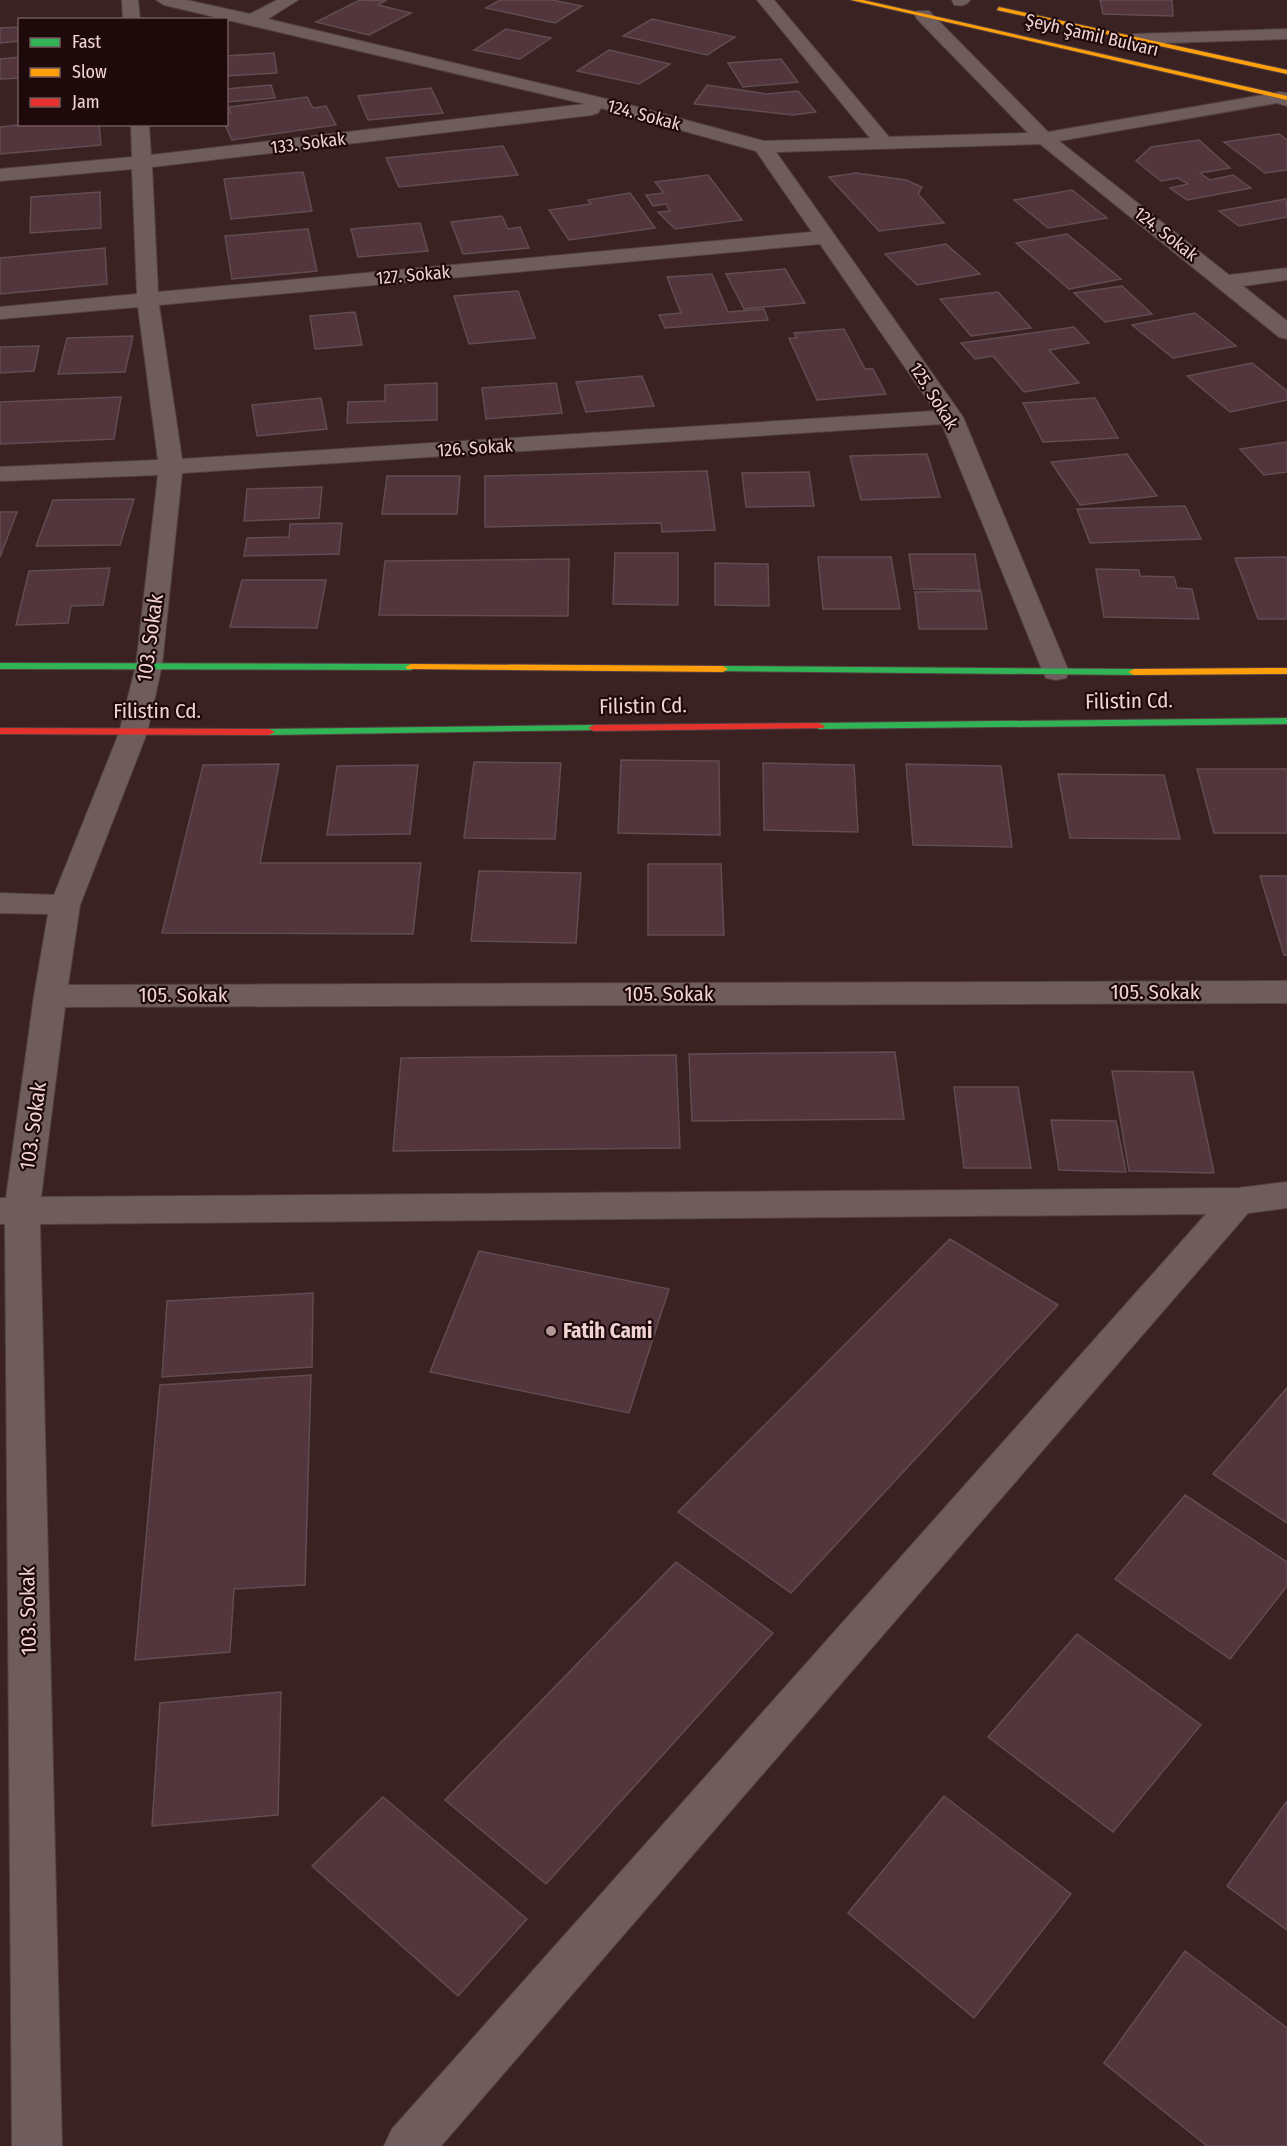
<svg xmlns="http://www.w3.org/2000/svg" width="1287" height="2146" font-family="'Fira Sans Condensed',sans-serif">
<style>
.building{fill:#52353d;stroke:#614c50;stroke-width:1.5}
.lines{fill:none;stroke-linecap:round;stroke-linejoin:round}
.lane-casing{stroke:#554041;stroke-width:2}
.street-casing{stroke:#554041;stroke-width:2}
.fast-casing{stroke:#554041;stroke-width:2}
.slow-casing{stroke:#554041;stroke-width:2}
.jam-casing{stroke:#554041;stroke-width:2}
.lane{fill:#6f5c5c;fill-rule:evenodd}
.street{fill:#6f5c5c;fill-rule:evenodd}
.fast{fill:#30b455;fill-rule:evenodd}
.slow{fill:#ff9f0a;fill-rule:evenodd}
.jam{fill:#e5322d;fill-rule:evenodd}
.poi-dot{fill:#b29595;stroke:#1e0a0b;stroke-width:2}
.labels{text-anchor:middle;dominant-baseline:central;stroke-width:4.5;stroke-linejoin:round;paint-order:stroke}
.far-street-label{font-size:18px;fill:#f2d3d3;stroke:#1e0a0b}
.street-label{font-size:21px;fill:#f2d3d3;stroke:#1e0a0b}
.poi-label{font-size:21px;font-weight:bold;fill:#f2d3d3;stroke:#1e0a0b;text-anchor:start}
</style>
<rect width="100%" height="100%" fill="#3a2223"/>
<path class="building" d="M360,0L385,1L378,5L411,13L369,35L316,22Z
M500,0H552L582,6L555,23L486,8Z
M1100,0H1172L1173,16L1103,14Z
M652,19L735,37L707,55L623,36Z
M20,27V41L0,43V28Z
M506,29L551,38L520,59L474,50Z
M609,50L670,64L639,84L577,71Z
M274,53L277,73L226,76V56Z
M20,57V78L0,79V59Z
M781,59L798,82L743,87L728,63Z
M271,85L275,98L226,102V89Z
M707,85L767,94L798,91L816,112L793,115L694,104Z
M431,88L443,113L368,120L358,96Z
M307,97L313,108L326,106L336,125L232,140L225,125L214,124H226V113H231L228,107Z
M27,124H99L101,145L0,154V127Z
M1279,134L1287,140V170L1265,173L1224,142Z
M1199,140L1230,168L1200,173L1210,180L1233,175L1251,188L1187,200L1170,188L1188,184L1178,178L1161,181L1136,161L1151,147Z
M503,146L518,175L399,187L386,158Z
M303,172L312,211L231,219L224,179Z
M856,173L906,180L922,187L918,194L944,223L879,231L829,177Z
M708,175L742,220L675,229L658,212L670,211L666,204L653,206L646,195L664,193L655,182Z
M1072,190L1107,218L1048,228L1014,200Z
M100,192L101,228L30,233L31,197Z
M630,193L655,228L569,240L549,210L591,204L588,200Z
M1286,199L1287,217L1239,226L1219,211Z
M502,216L508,229L520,227L529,248L463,254L451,222Z
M420,223L428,251L358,257L351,229Z
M308,229L317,271L232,279L225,236Z
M1067,234L1121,279L1069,289L1016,243Z
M946,244L980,274L917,285L885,254Z
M105,248L107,284L0,294V258Z
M785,269L805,303L744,309L726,274Z
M712,274L728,312L764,309L768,320L665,328L659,315L681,313L667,277Z
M1122,286L1152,314L1105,322L1074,293Z
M518,291L535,338L469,344L454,296Z
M998,292L1031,328L971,336L940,299Z
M355,312L362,345L315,349L310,316Z
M1195,313L1236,346L1173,358L1132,325Z
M1074,327L1089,343L1049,350L1079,383L1024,392L993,356L975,359L961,343Z
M844,329L865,369H873L886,394L817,400L789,338H797L794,333Z
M133,336L125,372L58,374L67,338Z
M39,346L34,371L0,373V347Z
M1252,363L1287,391V400L1230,412L1187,376Z
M642,376L654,406L586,412L576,382Z
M437,383V420L347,423L348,402L385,401V385Z
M556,383L562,413L486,419L482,388Z
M121,397L114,439L0,444V402Z
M321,398L327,429L257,436L252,405Z
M1095,398L1118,438L1043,442L1023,403Z
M1287,442V472L1264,475L1240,449Z
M927,454L940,497L861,500L850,456Z
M1127,454L1157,496L1080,505L1051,462Z
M707,471L715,530L662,532L661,523L485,527V476Z
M809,472L814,506L746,507L742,473Z
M387,476H460L457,514H382Z
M322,487L319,518L244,521L247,489Z
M134,499L120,545L36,546L53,500Z
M1185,506L1201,539L1090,543L1077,509Z
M0,512H17L0,557Z
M342,523L339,554L244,556L247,538L289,537L290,524Z
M615,553H678V605L613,604Z
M909,554H975L980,590L914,589Z
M818,557H891L900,609H823Z
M1287,557V619H1258L1235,558Z
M569,559L568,616L379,615L385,561Z
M715,563L768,564L769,606L715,605Z
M110,568L103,605L71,606L68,623L16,625L29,571Z
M1096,569L1139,570L1140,576L1174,577L1177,588L1192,589L1199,619L1104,617Z
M242,580H326L317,628L230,627Z
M981,591L987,629H919L915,592Z
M621,760L719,761L720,835L618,833Z
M474,762L561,763L555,839L464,838Z
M763,763L854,765L858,832L764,830Z
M279,764L260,863H421L413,934L162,933L203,765Z
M906,764L1001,766L1012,847L913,845Z
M418,765L410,834L327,835L337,766Z
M1197,769H1287V833H1214Z
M1058,774L1164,775L1180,839L1070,838Z
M648,864H721L724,935H648Z
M479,871L581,873L576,943L471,941Z
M1260,876H1287V955H1284Z
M895,1052L904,1119L692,1121L689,1054Z
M676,1055L680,1148L393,1151L401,1058Z
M1112,1071L1193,1072L1214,1173L1129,1171Z
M954,1087H1018L1031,1168H964Z
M1051,1120L1116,1121L1126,1172L1059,1170Z
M950,1239L1058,1305L791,1593L678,1512Z
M479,1251L669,1289L629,1413L430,1372Z
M313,1293L312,1367L162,1377L167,1301Z
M311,1375L305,1585L234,1589L230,1652L135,1660L160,1385Z
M1287,1388V1523L1213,1474Z
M1185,1495L1287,1562V1586L1230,1659L1115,1579Z
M676,1562L773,1633L546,1884L445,1800Z
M1077,1634L1201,1725L1113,1832L988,1737Z
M281,1692L278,1815L152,1826L160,1703Z
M944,1796L1071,1894L974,2018L848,1913Z
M383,1797L527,1919L458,1996L312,1866Z
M1287,1801V1930L1227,1886Z
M1185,1951L1287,2028V2146H1207L1104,2063Z"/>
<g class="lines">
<defs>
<path id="lane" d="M1287,29V39L1135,44L1129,43L1126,39L1129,35L1135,34Z"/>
<path id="street" d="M122,0H138L140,20H123Z
M156,0H186L250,14L277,0H298L268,19L615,101L764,141L870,138L757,0H774L889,137L1028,133L917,19L915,15L917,11H929L1048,132L1280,92L1287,93V106L1277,103L1059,141L1229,275L1287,268V280L1243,286L1287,321V339L1279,337L1040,144L776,152L963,417L1069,672L1066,678L1056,680L1046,678L1043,672L942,424L182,473L162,665L147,733L80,905L68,985L1287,981V1003L65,1007L41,1197L1238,1188L1287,1182V1208L1248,1213L441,2146H384L392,2129L1206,1214L40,1224L62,2146H12L5,1224H0V1198H6L34,996L48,914L0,913V893L54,895L119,733L136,665L158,475L0,481V467L158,460L138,307L0,319V307L137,294L132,169L0,181V169L132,157L131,124H149L151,155L585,104L164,5ZM601,108L756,151L812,232L158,292L152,167L592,115L598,113ZM820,244L935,411L182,459L159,305Z
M952,0H970C966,6 961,6 954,5Z"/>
<path id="fast" d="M0,663L411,664L416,667L411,670L0,669Z
M723,666L1134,669L1140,672L1134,675L719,671L718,669Z
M1287,718V724L819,729L813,726L819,723Z
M594,725L600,728L598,730L269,735L263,732L269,729Z"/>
<path id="slow" d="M851,0H863L1287,96V100Z
M999,7L1287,70V74L997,10Z
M411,664L723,666L728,669L723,672L407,669L406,667Z
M1287,668V674L1134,675L1128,672L1134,669Z"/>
<path id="jam" d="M819,723L825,726L823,728L594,731L588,728L594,725Z
M0,728L269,729L275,732L269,735L0,734Z"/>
</defs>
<use href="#lane" class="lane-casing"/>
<use href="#street" class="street-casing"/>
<use href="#fast" class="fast-casing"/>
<use href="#slow" class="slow-casing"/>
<use href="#jam" class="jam-casing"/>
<use href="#lane" class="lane"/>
<use href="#street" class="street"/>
<use href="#fast" class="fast"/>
<use href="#slow" class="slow"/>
<use href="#jam" class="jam"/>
</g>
<circle class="poi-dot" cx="551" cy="1331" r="6"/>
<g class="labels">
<g class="far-street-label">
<text transform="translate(1092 35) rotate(13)">Şeyh Şamil Bulvarı</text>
<text transform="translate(644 115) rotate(15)">124. Sokak</text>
<text transform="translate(308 143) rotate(-7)">133. Sokak</text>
<text transform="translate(1166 234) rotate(38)">124. Sokak</text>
<text transform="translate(413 275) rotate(-5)">127. Sokak</text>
<text transform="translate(934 396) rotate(58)">125. Sokak</text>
<text transform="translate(475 448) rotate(-4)">126. Sokak</text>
</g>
<g class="street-label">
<text transform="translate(150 638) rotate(-82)">103. Sokak</text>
<text transform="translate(1129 701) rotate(-1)">Filistin Cd.</text>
<text transform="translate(643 706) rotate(-1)">Filistin Cd.</text>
<text x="157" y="711">Filistin Cd.</text>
<text x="1155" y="992">105. Sokak</text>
<text x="669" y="994">105. Sokak</text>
<text x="183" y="995">105. Sokak</text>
<text transform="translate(33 1126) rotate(-82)">103. Sokak</text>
<text transform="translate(28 1611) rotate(-91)">103. Sokak</text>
</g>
<g class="poi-label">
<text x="563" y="1331">Fatih Cami</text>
</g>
</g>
<rect x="18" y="18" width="210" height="108" fill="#1e0a0b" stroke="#735a5b" stroke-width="1.5"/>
<rect x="30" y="38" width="30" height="9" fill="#30b455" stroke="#735a5b" stroke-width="1.5"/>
<text x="72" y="48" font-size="18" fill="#f2d3d3">Fast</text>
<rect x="30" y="68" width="30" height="9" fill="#ff9f0a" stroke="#735a5b" stroke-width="1.5"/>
<text x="72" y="78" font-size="18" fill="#f2d3d3">Slow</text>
<rect x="30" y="98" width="30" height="9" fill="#e5322d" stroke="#735a5b" stroke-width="1.5"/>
<text x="72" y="108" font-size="18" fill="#f2d3d3">Jam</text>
</svg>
